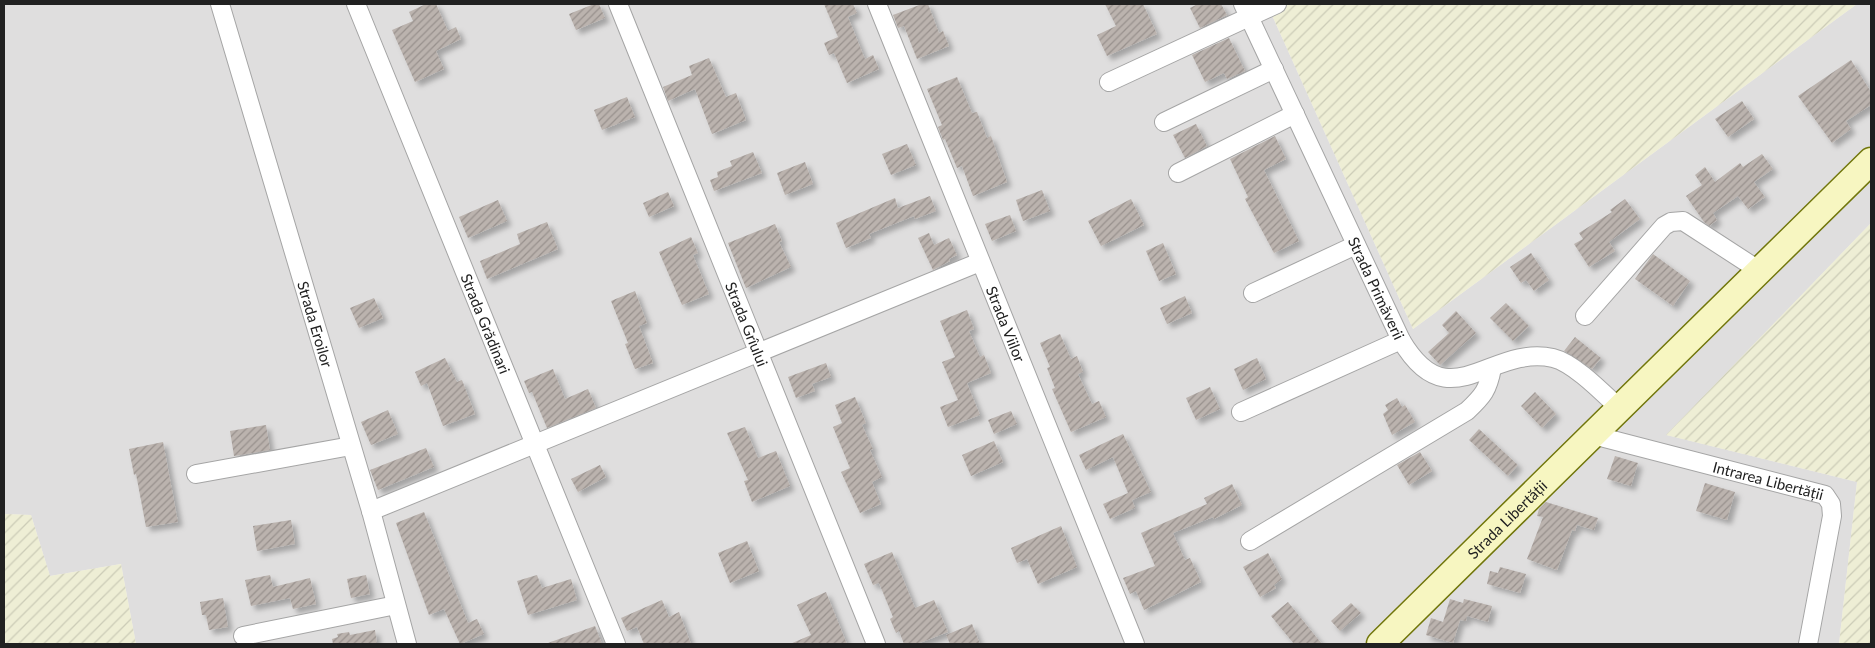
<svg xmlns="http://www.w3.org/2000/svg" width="1875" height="648" font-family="Lato,sans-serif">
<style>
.residential{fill:#dfdede}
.farmland{fill:url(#farmland-furrows)}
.building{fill:url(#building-hatch);filter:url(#shadow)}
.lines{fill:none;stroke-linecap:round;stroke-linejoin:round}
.minor-casing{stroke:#a5a5a5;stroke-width:20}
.secondary-casing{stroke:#71760b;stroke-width:29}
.minor{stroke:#fff;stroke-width:18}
.secondary{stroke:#f7f6c1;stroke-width:26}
.labels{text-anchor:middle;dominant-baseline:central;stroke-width:4.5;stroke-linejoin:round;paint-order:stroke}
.street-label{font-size:15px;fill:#212121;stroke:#fff}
</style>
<defs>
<pattern id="farmland-furrows" width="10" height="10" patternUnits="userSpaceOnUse" patternTransform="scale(1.25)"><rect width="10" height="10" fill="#eeeed5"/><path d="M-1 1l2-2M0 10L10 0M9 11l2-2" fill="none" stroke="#ccccb7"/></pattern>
<pattern id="building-hatch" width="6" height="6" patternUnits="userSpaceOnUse" patternTransform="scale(1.25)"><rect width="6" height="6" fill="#bbb3ae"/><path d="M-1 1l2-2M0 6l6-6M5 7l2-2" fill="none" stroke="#98918d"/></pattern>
<filter id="shadow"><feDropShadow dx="4.5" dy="4.5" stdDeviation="2.5" flood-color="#0004"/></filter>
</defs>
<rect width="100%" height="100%" fill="#f1eee9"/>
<path class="residential" d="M4,4H1267L1413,329L1857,4H1871V223L1667,435L1857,482L1839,644H136L121,564L50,576L31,515L4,514Z"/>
<path class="farmland" d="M1267,4H1857L1413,329Z
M1871,223V644H1839L1857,482L1666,435Z
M4,514L31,515L50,576L121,564L136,644H4Z"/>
<path class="building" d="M426,4H436L448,31L456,27L461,39L436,51L444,69L415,82L392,30L413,21L409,12Z
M594,4H599L605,18L576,30L569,14Z
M824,4H853L857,13L848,17L865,59L873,55L879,69L847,83L834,53L829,55L824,43L838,37Z
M922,4H928L939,33L943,31L949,46L917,59L904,26L898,28L893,15Z
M1105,4H1143L1157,34L1107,56L1097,35L1116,26Z
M1198,4H1221L1227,15L1200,28L1190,8Z
M1229,38L1245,71L1227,79L1224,73L1205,82L1192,55Z
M709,58L726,97L736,93L746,120L712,134L695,89L668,101L663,87L692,75L689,66Z
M1851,60L1871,92V105L1846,121L1851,129L1832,143L1798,96Z
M957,77L972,113L977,112L987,138L991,136L1007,182L973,196L962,166L957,168L945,139L943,140L938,127L942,125L927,89Z
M627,97L635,117L602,130L594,110Z
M1742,101L1754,119L1728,137L1715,119Z
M1196,124L1207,146L1185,158L1173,135Z
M1275,136L1286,159L1264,170L1299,241L1274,253L1245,199L1248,197L1230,159Z
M907,144L916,165L891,175L882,154Z
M753,152L762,173L714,191L710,180L718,177L717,172L732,166L730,161Z
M1762,154L1773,169L1754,182L1765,197L1748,209L1738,196L1713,213L1717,220L1709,226L1704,222L1686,196L1702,185L1695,175L1705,167L1715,182L1740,163L1743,167Z
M805,162L813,184L785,195L777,173Z
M1042,190L1050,211L1023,221L1016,200Z
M668,192L674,206L649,217L643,203Z
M930,196L936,211L915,219L914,216L869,234L871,238L846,248L836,223L895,198L898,208Z
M1131,199L1144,225L1101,246L1088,221Z
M1625,199L1640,219L1609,242L1615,251L1589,267L1574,244L1583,239L1579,233L1612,212L1610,210Z
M498,200L507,221L468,238L459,217Z
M1010,215L1016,231L992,241L985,224Z
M547,222L558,249L487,279L480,261L520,244L517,234Z
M775,224L782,241L779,242L791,267L746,288L728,243Z
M929,233L934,245L949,238L957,255L949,259L950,261L933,270L918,238Z
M691,237L698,253L693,255L709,294L682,305L659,252Z
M1163,243L1176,274L1159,281L1146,251Z
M1531,253L1549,280L1534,291L1526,280L1521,283L1510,267Z
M1653,254L1690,281L1673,306L1635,279Z
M635,291L647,323L639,326L653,363L635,369L625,344L628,343L611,301Z
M1185,296L1192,313L1167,324L1160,308Z
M374,298L383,318L359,328L350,308Z
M1506,303L1529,326L1513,341L1490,318Z
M967,310L974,329L969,331L980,357L984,355L991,373L967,383L980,415L948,427L940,407L958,400L942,362L955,357L940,321Z
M1456,311L1476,333L1440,365L1428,352L1449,333L1442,325Z
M1060,334L1071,359L1077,356L1083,372L1078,374L1092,404L1099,401L1106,417L1071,432L1052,389L1055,388L1047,368L1050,367L1040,343Z
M1575,337L1601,358L1592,369L1564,351Z
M445,358L457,382L462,380L475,414L443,426L427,383L421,386L415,372Z
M1257,358L1266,379L1243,390L1234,369Z
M826,363L831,377L812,384L815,391L796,398L788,377Z
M553,369L565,399L588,389L596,408L547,428L532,392L529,393L524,381Z
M1210,387L1220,409L1196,420L1186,398Z
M1535,392L1556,414L1542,428L1521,406Z
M855,397L866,423L862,425L873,449L870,450L882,477L872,482L881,504L860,513L841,472L850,468L833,427L842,423L835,405Z
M1397,398L1402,407L1405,405L1415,422L1392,435L1383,414L1388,410L1385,405Z
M388,410L398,434L371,445L361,422Z
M1011,411L1017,424L994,434L988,420Z
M266,425L270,450L234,456L230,431Z
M745,427L758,458L776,451L790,486L752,502L744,481L748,480L727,433Z
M1479,429L1518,465L1508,476L1469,440Z
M1123,434L1151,492L1132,500L1135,508L1110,519L1103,504L1128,493L1113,457L1086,470L1079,455Z
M994,441L1003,462L971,476L962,455Z
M163,442L178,522L146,527L136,474L134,475L129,449Z
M426,448L434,467L378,490L370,470Z
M1420,452L1432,471L1409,485L1397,465Z
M1615,456L1638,463L1631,486L1607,479Z
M600,465L606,477L578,492L571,479Z
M1705,483L1735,492L1727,520L1696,511Z
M1232,484L1242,505L1214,519L1213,517L1173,533L1185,560L1190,558L1201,582L1144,610L1136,591L1130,594L1123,578L1155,566L1141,533L1207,504L1204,498Z
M1546,502L1598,518L1594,530L1577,525L1575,531L1572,530L1557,570L1527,559L1543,517L1537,516L1539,509Z
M424,512L468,623L477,619L484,634L460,644L444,609L429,615L396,523Z
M291,520L295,544L257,551L253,526Z
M1061,526L1077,567L1038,584L1027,559L1017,563L1011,548Z
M747,541L759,571L730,583L718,553Z
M892,552L915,608L934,600L948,632L917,644H904L899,631L896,633L890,619L893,617L879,583L873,585L864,564Z
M1268,553L1282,579L1274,585L1276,588L1260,597L1243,567Z
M1500,567L1526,574L1520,593L1487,584L1490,571L1498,573Z
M270,575L273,587L310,578L316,604L293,609L290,598L251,606L245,580Z
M366,575L370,594L351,598L347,579Z
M537,575L542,588L571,579L577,600L528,615L517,581Z
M826,592L847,644H790L811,635L797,605Z
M223,598L228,627L209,630L206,615H202L200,602Z
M1450,599L1463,603L1464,599L1492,606L1488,622L1467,616L1466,621L1460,620L1453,643L1426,635L1431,618L1443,622Z
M662,600L669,617L679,612L691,644H644L637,627L627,631L621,618Z
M1288,602L1322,644H1294L1271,616Z
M1351,603L1361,613L1340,631L1331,621Z
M972,624L980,644H950L946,635Z
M595,626L602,644H549L548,643Z
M375,630L377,644H333L332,639L338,637L337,634L349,632L350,635Z"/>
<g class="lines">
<defs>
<g id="minor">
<path id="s1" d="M220,4L371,511L407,644"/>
<path id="s2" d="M356,4L616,644"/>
<path id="s3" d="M618,4L876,644"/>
<path id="s4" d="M877,4L1135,644"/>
<path id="s5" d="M1243,4L1401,340C1449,422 1490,344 1553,358C1574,363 1603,393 1619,408"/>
<path d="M1109,82L1277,4"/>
<path d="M1164,122L1274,69"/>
<path d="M1178,173L1295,114"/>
<path d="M1253,293L1356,245"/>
<path d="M1585,316L1664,226L1671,222L1683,221L1760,271"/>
<path d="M1241,412L1401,340"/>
<path id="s6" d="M1593,435L1825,495L1831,504L1832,516L1808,644"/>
<path d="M196,474L351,446"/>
<path d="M371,511L980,262"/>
<path d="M1250,541L1467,411C1483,396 1488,390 1492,368"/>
<path d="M243,636L396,605"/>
</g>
<g id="secondary">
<path id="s7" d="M1380,644L1871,161"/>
</g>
</defs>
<use href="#minor" class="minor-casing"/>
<use href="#secondary" class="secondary-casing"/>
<use href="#minor" class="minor"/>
<use href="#secondary" class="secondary"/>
</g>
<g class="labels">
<g class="street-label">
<text stroke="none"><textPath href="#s5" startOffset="314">Strada Primăverii</textPath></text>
<text stroke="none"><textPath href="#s1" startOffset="334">Strada Eroilor</textPath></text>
<text stroke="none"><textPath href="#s2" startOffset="345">Strada Grădinari</textPath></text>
<text stroke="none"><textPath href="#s3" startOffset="345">Strada Grîului</textPath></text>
<text stroke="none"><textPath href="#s4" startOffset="345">Strada Viilor</textPath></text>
<text stroke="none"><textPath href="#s6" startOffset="181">Intrarea Libertății</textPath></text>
<text stroke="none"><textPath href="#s7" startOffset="178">Strada Libertății</textPath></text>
</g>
</g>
<rect width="1875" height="648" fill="none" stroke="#212121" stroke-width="10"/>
</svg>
